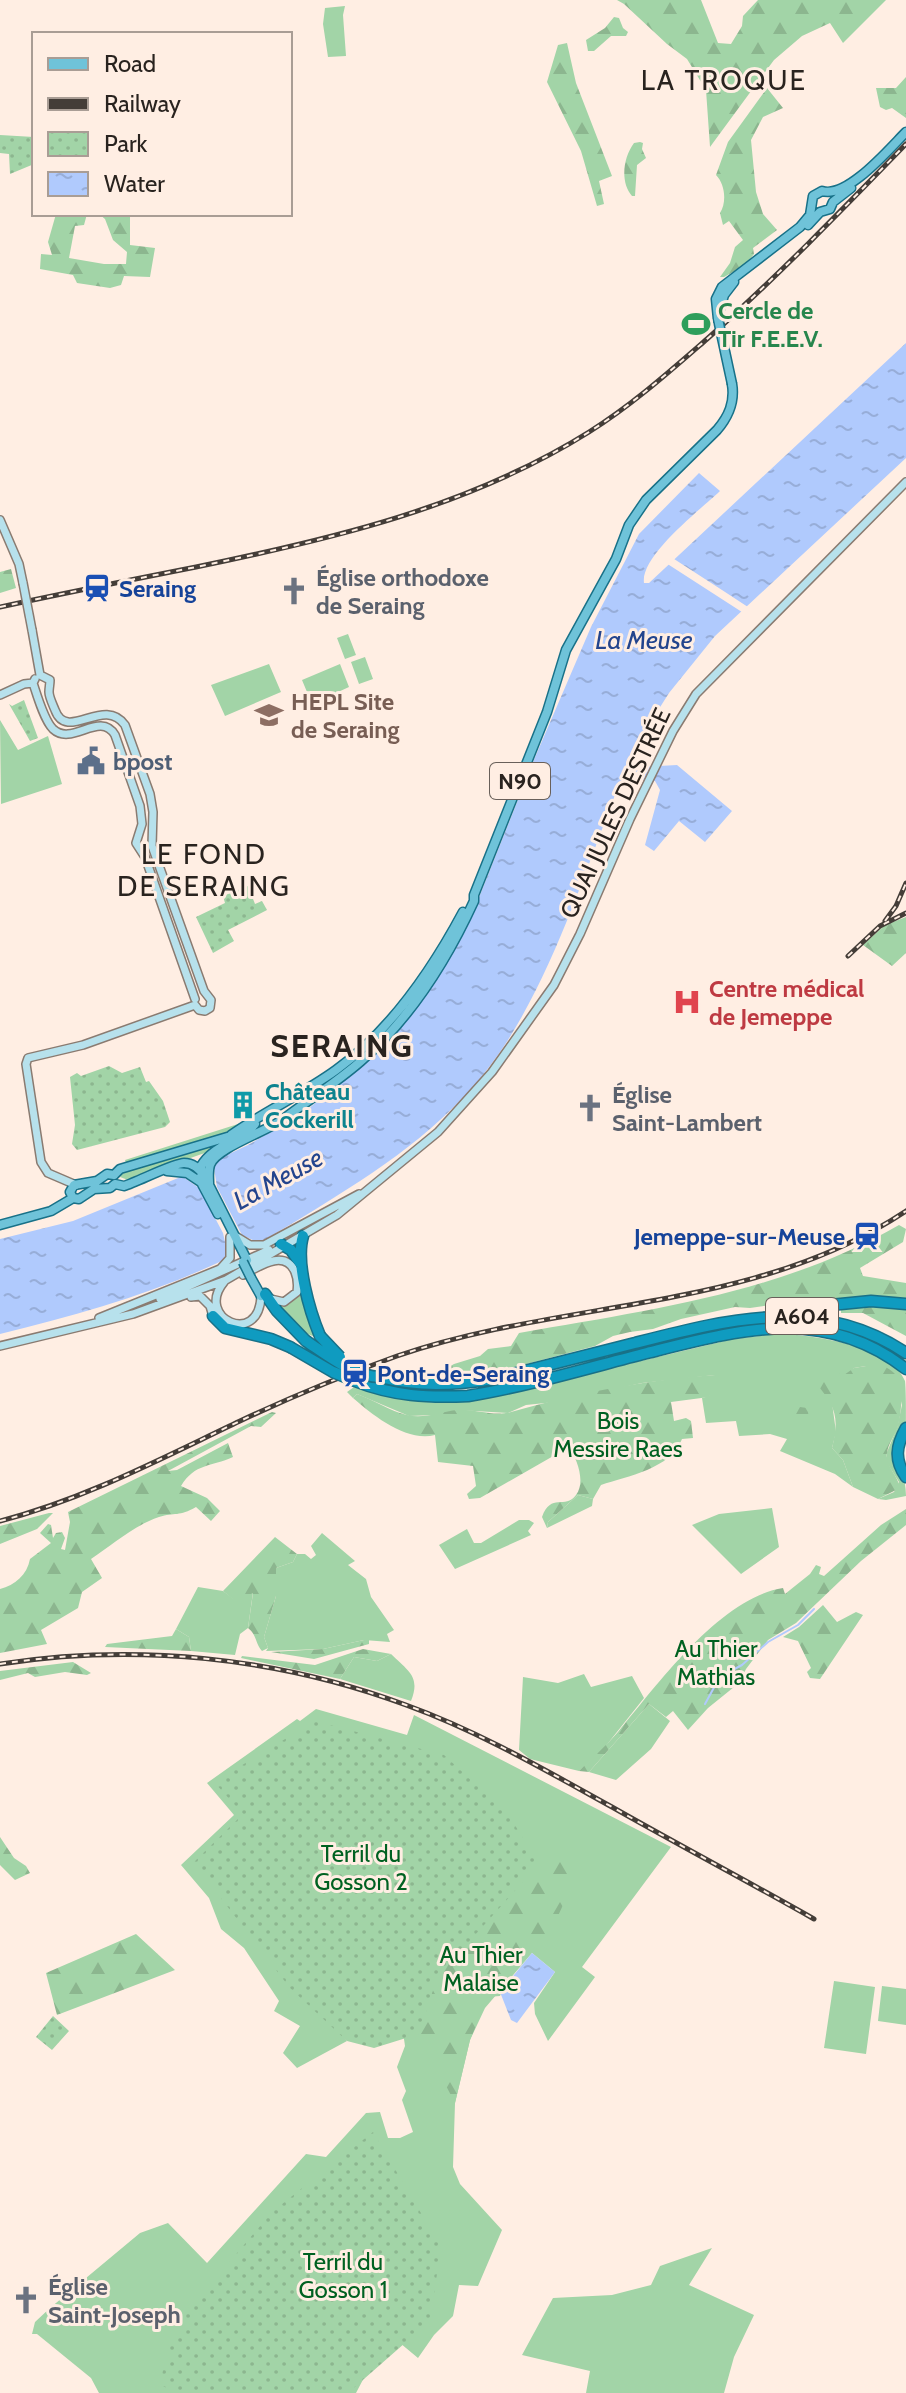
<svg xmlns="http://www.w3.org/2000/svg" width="906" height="2393" font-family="Cabin,sans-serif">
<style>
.grass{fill:#a2d4a7}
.forest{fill:url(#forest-firs)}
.park{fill:url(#park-dots)}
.water{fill:url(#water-ripples)}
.pier{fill:#ffeee3}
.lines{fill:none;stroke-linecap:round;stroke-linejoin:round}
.stream{stroke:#b0cafd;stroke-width:2}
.secondary-casing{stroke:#8a7b71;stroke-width:10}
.primary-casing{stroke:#187188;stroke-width:11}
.motorway-casing{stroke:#187188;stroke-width:13}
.secondary{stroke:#b7e1ec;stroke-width:7}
.primary{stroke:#6fc3d9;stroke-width:8}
.motorway{stroke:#0f9bc0;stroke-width:10}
.rail-casing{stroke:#443d38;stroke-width:5}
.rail{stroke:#ffeee3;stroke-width:2;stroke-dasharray:6;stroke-linecap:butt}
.secondary-bridge-casing{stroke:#8a7b71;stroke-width:10;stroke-linecap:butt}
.primary-bridge-casing{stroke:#187188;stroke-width:11;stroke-linecap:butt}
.motorway-bridge-casing{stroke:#187188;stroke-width:13;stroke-linecap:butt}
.secondary-bridge{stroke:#b7e1ec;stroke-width:7}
.primary-bridge{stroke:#6fc3d9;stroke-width:8}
.motorway-bridge{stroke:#0f9bc0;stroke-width:10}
.labels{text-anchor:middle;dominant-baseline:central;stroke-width:6;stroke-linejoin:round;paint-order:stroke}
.shield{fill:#ffeee3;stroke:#69605a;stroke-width:2}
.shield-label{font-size:22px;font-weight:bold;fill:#29231f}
.leisure-label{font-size:24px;font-weight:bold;fill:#27864d;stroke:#ffeee3;text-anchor:start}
.worship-label{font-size:24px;font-weight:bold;fill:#5b616d;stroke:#ffeee3;text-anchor:start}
.transit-label{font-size:24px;font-weight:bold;fill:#164399;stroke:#ffeee3;text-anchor:start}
.education-label{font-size:24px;font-weight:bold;fill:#785e54;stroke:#ffeee3;text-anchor:start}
.service-label{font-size:24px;font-weight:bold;fill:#4e5e75;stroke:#ffeee3;text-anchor:start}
.street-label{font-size:24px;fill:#29231f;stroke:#ffeee3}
.health-label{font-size:24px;font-weight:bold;fill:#be3a42;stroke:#ffeee3;text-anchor:start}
.culture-label{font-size:24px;font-weight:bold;fill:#0d838f;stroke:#ffeee3;text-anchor:start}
.park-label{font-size:24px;fill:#006121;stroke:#ffeee3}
.water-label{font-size:26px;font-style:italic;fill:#23448d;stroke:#ffeee3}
.quarter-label{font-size:28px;letter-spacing:2px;fill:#29231f;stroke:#ffeee3}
.district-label{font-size:32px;font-weight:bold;letter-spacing:2px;fill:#29231f;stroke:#ffeee3}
</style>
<defs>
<pattern id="forest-firs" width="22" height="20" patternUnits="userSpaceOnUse" patternTransform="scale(2)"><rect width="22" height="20" fill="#a2d4a7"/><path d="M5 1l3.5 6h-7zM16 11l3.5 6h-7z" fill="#8cb68f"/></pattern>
<pattern id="park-dots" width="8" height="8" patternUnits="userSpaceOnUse" patternTransform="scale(2)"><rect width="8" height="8" fill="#a2d4a7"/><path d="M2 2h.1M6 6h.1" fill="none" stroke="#8cb68f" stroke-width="1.8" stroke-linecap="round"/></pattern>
<pattern id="water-ripples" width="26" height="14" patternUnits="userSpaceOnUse" patternTransform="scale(2)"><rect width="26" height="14" fill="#b0cafd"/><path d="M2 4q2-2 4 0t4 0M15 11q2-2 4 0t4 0" fill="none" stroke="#97add8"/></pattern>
</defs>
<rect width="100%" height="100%" fill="#ffeee3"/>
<path class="grass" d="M345,6L343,15L346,56L328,57L323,24L325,8Z
M348,634L356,655L345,659L337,638Z
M365,657L373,679L359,684L351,662Z
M269,664L281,692L225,716L211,685Z
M340,664L349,687L312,704L302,680Z
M0,720L18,750L48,736L62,784L1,804Z
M254,1116L232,1131L126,1163L125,1160L238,1124Z
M237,1136L216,1149L128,1180L120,1177L124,1171Z
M296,1265H297L316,1337C300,1333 286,1315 274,1303H287L297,1295Z
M776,1334C809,1334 891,1345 905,1381C906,1390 906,1414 906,1424C904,1430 898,1434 898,1441C897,1458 906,1477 906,1496L886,1500L878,1499L894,1492L899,1482L887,1463V1452L897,1428L902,1405L899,1393L866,1366L854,1368L832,1403L836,1432L832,1448L843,1460L853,1487L835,1474L780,1451L787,1439L770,1434L739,1436L736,1421L706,1423L702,1398L709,1396L715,1375L642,1383L555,1402L526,1405L508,1413L458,1410L435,1415L409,1416L357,1394L353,1398L347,1392L354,1387C394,1401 436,1406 477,1400L733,1339Z
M578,1495L593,1499L592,1506L547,1528L548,1522Z
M772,1508L779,1547L741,1574L692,1525L719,1514Z
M519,1520H529L534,1523L528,1531L531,1535L455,1569L439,1545L467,1529L474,1543H481Z
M322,1533L355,1561L348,1565L366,1579L371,1597L394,1630L387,1634L390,1642L364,1640L323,1649L266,1651L268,1648L264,1637L276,1596V1568L293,1562L297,1554H305L311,1559L316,1555L311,1546Z
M198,1587L223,1591L235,1600L253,1592L248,1628L240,1634L235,1655L191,1651L189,1637L176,1629Z
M391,1654C408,1671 421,1676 411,1701L340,1679L354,1657L377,1661Z
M584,1674L591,1687L632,1676L644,1698L601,1752L579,1771L530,1759L519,1750L523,1677L558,1683Z
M649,1704L670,1721L651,1749L616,1780L589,1772Z
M316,1709L407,1735L414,1715L671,1847L582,1967L595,1977L548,2041L535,2014L534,2003L555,1972L532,1953L485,2008L470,2040L455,2103L453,2167L460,2184L502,2230L478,2286L459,2285L453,2316L434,2335L418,2358L400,2343L368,2370L356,2393H99L91,2378L37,2334H32L35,2322L50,2308L140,2233L168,2223L207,2263L306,2154L326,2157L366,2113L380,2112L388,2138H400L413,2132L402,2100L406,2091L397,2067L405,2046L402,2025L333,2022L347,2041L297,2068L283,2053L300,2026L274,2011L279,2001L244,1948L221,1929L209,1898L181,1865L234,1815L207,1783L297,1719L300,1721Z
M834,1981L875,1987L866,2054L824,2048Z
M882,1986L906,1989V2025L878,2021Z
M712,2248L689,2285L754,2315L734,2357L724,2393H586L590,2371L522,2355L553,2298L612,2295L651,2285L660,2266Z"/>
<path class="forest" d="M617,0H701L718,43L731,44L742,26L743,16L758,0H886L843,43L830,23L802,36L774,60L710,147L706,90L687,59L667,44L624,4Z
M614,17L619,18L623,28L628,32L626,36H611L594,51H588L586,40L605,28Z
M567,43L576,83L612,176L599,181L604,204L597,206L581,151L547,82L558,45Z
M906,77V118L892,108L886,110L880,107L876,88H896Z
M767,88L783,108L763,117L751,140L756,192L763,214L777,230L753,248L754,254L744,266L724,277H720L730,263L735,247L743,240L729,221L723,225L720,213C727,202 725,184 716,175L728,142Z
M640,142L643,143L642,149L646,158L637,165L635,196H632C620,182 623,158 634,143Z
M56,214H87L84,225L75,226L69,258L104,264H126L127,252L113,240L105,219L99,214H130V245L155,248L150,277L124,276L121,285L110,288L77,283L73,275L40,269L41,254L52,255L48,242Z
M11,569L16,588L0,593V572Z
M906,917V953L892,966L863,945L885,925Z
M899,1225L906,1229L903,1242L860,1268L863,1276L906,1283V1300L862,1297L829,1302L804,1300L750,1308L735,1307L681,1319L653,1329L630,1332L613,1336L595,1346L515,1367L464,1376L446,1378L440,1375V1372L454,1364L480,1356L488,1349L511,1346L519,1333C649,1310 782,1293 899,1225Z
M879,1306L906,1310V1336L863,1313H841V1309Z
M871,1360C880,1364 893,1369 898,1378C904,1389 901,1417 897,1429C894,1437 888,1444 887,1453C885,1466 898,1475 900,1488L878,1499L853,1487L843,1460L832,1448C840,1416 835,1406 815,1382L816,1375L822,1370L844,1375L854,1368L866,1366Z
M715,1375L716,1385L709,1397L671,1402L674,1421L686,1418L691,1421L693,1438L682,1439C671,1469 627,1476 601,1485L593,1499L578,1495L548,1522L547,1528L542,1517C551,1492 565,1510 576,1495C586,1482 577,1459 569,1447L480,1498L469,1499L467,1494L476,1486L473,1466L438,1462L435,1435C406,1442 374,1416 353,1398L357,1394C374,1400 390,1411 407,1415C424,1419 440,1412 456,1410C473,1408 493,1417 511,1412C574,1394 649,1379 715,1375Z
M800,1407L807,1408C810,1414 809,1433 803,1438L798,1437L799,1427L795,1416Z
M272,1412L276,1413L261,1427L251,1426L168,1471L177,1470L228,1443L233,1457C211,1467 195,1463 181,1486L207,1498L220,1511L211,1521L196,1507C179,1517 175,1512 159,1517C135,1525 112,1545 91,1559L102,1578L82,1592L78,1608L41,1630L47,1644L0,1653V1589C15,1585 27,1575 30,1559L51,1543L40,1533L48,1524L51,1525L53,1538L56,1533L62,1532L65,1538L61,1549L65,1550L70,1522L68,1512Z
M906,1509V1525L861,1561L796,1623L768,1640L746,1669L739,1683L708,1708L688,1730L673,1711L666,1717L649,1704L589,1772L579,1771C592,1758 606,1746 618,1732C657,1685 720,1598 783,1588L785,1594L810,1574L816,1565L821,1567L819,1574L824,1576L881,1525Z
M49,1513H53L37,1529L0,1544V1526Z
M275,1537L297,1554L293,1562L276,1568V1596L264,1637L268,1648L262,1651C255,1643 257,1635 248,1628L253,1593L235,1601L223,1591Z
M823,1605L837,1622L856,1612L863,1615L820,1679L810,1678L807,1672L811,1668L798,1641L783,1637L799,1627Z
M176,1629L189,1637L191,1651L105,1647L107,1644L172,1636Z
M364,1640H369V1644L314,1659L271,1652L323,1649Z
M363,1649L391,1654L377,1661L354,1657L340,1679L241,1658L242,1656L315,1665Z
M73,1662L91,1673L87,1675L65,1672L35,1677L28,1673L0,1680V1671Z
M0,1837L14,1858L26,1866L30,1873L15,1880L0,1865Z
M579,1859C571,1884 562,1915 546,1935C529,1956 509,1970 500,1996L488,1997L470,2040L455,2103L419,2034L437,1977L539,1864Z
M136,1934L175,1970L57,2015L46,1973Z"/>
<path class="park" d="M0,135L34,137V164L10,174L9,154L0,153Z
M24,700L38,738L30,741L9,704L12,706Z
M248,886L255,904L262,901L267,910L228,930L234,941L213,953L196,917L225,903L223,896Z
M109,1066L122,1073L140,1067L146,1082L149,1081L163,1101L170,1122L165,1127L77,1150L72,1144L75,1125L70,1077L77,1073L81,1076Z
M315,1721L444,1755L508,1814L539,1864L437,1977L419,2034L374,2048L347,2041L290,1988L217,1893L190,1866L243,1814L214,1782Z
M53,2016L69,2031L52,2050L36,2037Z
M373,2132L441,2247L430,2321L348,2393H177L159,2384L177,2324L272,2212Z"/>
<path class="water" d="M906,343V458L715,636L669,693L633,750L636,764L641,767L677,765L732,811L705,842L679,821L654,851L645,845L660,790L655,781C637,778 627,781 615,795C583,878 555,965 508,1040C465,1108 403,1155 335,1197C296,1222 256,1246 213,1265C145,1296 73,1316 0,1334V1239L73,1221L183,1176L248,1145L302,1114L388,1043L446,964L468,925L533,762L591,627L639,534L699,473L720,491C700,510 640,556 644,583H649Z
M532,1953L555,1972L517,2023L511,2020L500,1992Z"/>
<path class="pier" d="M671,557L722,590L751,609L745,614L666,563Z
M222,1156L214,1168L217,1187L242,1235L259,1243L223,1261L227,1251L223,1233L199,1188L182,1176Z"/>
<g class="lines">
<path class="stream" d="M705,1704L717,1682L725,1674L742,1665L768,1642L798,1625L814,1609"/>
<defs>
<path id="secondary" d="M0,520L19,564L23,583
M32,630L40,675
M40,675L50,680C50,684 49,688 49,692C49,697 53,705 55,710C67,743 104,695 125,725L150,794L153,812L152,846L204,991L211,1000L210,1008L205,1011L199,1010L195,1005
M33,683C37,695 44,720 53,729C72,747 100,710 115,735L140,806L142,824L136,843L145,857L195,999
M0,695L24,684L33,683L35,679
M76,1185L48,1173L41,1162L26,1064L28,1058L83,1045L195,1005
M237,1237L250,1245H264L359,1194
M243,1275C258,1267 285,1248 295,1272C298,1279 298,1285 297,1292L284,1302L271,1299
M224,1282C194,1318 259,1348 261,1296
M191,1297L200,1296L210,1306L213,1316
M160,1299L269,1250
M99,1318L220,1269L230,1258V1237
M0,1346L133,1314L226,1280L337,1215L438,1132L492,1072L554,985L580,934L630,819L673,731L696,694L906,482"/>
<path id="primary" d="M808,225L820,212L830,209L833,202L851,188
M719,312L724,295L734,282
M718,319L716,299L722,287L800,227L810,215L813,196L822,191C847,199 889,149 906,132
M231,1135C265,1111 303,1094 336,1070C390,1031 432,970 463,912
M167,1171L187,1173L202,1183
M114,1175L120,1169L234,1135
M209,1184C209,1178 208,1171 210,1165C216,1148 265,1132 282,1120C308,1100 336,1083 361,1061C411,1018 447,960 474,901V895L547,712L566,650L616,559L629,525L646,500L717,430C729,416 735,402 732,384
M73,1198L70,1192L74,1185L97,1181L107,1174L114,1175
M218,1214L202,1184L201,1166C213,1145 240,1142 255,1124
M0,1225L51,1211L73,1198L79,1199L94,1189L110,1188L115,1184L124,1186C137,1182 174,1163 184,1163C193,1163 200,1169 205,1177L247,1260
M251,1278L261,1296"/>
<path id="motorway" d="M303,1236C295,1262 310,1312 320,1336
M281,1244L291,1250L300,1263
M265,1294L277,1311L306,1341
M780,1310L871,1301L906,1304
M213,1316L225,1328L271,1339L290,1347
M380,1377C419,1387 454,1385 493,1379C541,1367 588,1355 635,1343C729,1319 819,1295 906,1353
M355,1381C393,1396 428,1398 468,1396C528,1386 588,1368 647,1353C739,1330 824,1305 906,1369
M906,1428C896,1446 894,1460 906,1477"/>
</defs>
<use href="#secondary" class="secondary-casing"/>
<use href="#primary" class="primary-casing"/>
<use href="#motorway" class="motorway-casing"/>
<use href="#secondary" class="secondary"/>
<use href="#primary" class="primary"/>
<use href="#motorway" class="motorway"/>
<defs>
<path id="rail" d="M0,607C65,593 130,580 196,567C332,539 469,507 589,432C632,405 669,372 707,339C777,277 841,211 906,144
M885,921L896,906L906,883
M848,956L880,926L906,913
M0,1521C85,1499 162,1458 240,1421C291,1397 344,1375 397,1356C566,1298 752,1313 906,1211
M0,1664C136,1643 277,1657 406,1705C478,1731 545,1770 612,1807C679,1845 747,1881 814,1919"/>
</defs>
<use href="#rail" class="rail-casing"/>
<use href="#rail" class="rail"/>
<defs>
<path id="secondary-bridge" d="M23,583L32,630"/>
<path id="primary-bridge" d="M718,319L732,384
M243,1262L251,1278"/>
<path id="motorway-bridge" d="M320,1336L340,1357
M306,1341C327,1355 355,1377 380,1377
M290,1347L333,1372L355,1381"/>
</defs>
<use href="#secondary-bridge" class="secondary-bridge-casing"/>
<use href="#primary-bridge" class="primary-bridge-casing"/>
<use href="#motorway-bridge" class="motorway-bridge-casing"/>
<use href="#secondary-bridge" class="secondary-bridge"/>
<use href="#primary-bridge" class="primary-bridge"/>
<use href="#motorway-bridge" class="motorway-bridge"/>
</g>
<defs>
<symbol id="stadium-bare" viewBox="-9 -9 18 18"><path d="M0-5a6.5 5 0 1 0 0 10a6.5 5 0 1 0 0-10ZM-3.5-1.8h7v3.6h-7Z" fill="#2e9e5b" stroke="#ffeee3" stroke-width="2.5" paint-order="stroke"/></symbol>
<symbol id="station-bare" viewBox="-9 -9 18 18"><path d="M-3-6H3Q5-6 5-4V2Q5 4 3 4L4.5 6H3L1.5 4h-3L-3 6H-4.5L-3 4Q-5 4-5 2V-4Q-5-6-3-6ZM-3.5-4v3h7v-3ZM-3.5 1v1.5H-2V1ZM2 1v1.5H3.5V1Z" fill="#1a4fb4" stroke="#ffeee3" stroke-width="2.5" paint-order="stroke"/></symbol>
<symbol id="church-bare" viewBox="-9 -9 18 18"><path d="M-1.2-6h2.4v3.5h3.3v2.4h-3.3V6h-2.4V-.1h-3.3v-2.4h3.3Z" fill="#6b7280" stroke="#ffeee3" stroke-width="2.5" paint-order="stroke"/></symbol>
<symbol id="university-bare" viewBox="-9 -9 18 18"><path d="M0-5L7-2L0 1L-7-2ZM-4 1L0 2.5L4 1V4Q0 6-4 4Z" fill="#8d6e63" stroke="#ffeee3" stroke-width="2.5" paint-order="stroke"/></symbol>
<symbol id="civic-bare" viewBox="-9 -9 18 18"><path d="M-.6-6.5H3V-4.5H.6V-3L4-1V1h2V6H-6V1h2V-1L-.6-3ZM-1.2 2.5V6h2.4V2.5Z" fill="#5c6f8a" stroke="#ffeee3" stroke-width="2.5" paint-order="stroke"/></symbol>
<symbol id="hospital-bare" viewBox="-9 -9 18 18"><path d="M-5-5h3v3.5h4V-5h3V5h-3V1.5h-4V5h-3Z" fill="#e0444e" stroke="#ffeee3" stroke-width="2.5" paint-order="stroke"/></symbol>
<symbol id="building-bare" viewBox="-9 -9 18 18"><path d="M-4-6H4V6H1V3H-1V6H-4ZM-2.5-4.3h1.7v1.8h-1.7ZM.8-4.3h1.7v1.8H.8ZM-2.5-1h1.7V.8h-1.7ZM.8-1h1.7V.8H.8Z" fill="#0f9aa8" stroke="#ffeee3" stroke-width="2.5" paint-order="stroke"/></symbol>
</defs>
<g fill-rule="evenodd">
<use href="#stadium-bare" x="676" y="304" width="40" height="40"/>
<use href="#station-bare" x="77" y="568" width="40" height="40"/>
<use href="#church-bare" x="274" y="571" width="40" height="40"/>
<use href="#university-bare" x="249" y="695" width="40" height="40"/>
<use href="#civic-bare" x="71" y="741" width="40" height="40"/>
<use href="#hospital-bare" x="667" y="982" width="40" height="40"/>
<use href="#building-bare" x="223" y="1085" width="40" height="40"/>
<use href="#church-bare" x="570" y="1088" width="40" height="40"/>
<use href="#station-bare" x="847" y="1216" width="40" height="40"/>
<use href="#station-bare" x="335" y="1353" width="40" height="40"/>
<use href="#church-bare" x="6" y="2280" width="40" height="40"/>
</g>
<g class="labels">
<g class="shield">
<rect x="490" y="763" width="60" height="36" rx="6"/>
<rect x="766" y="1298" width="72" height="36" rx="6"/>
</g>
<g class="shield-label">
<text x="520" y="781">N90</text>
<text x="802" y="1316">A604</text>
</g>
<g class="leisure-label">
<text x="718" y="310">Cercle de<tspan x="718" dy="28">Tir F.E.E.V.</tspan></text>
</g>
<g class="worship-label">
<text x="316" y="577">Église orthodoxe<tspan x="316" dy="28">de Seraing</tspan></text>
<text x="612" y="1094">Église<tspan x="612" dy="28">Saint-Lambert</tspan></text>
<text x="48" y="2286">Église<tspan x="48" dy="28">Saint-Joseph</tspan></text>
</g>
<g class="transit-label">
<text x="119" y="588">Seraing</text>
<text x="845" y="1236" text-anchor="end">Jemeppe-sur-Meuse</text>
<text x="377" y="1373">Pont-de-Seraing</text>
</g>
<g class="education-label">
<text x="291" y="701">HEPL Site<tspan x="291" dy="28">de Seraing</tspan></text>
</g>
<g class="service-label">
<text x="113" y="761">bpost</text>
</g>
<g class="street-label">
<text transform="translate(615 813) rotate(-65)">QUAI JULES DESTRÉE</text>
</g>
<g class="health-label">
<text x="709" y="988">Centre médical<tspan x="709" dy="28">de Jemeppe</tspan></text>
</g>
<g class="culture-label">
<text x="265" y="1091">Château<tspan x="265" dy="28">Cockerill</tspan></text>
</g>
<g class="park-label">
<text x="618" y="1420">Bois<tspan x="618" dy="28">Messire Raes</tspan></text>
<text x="716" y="1648">Au Thier<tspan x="716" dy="28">Mathias</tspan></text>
<text x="361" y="1853">Terril du<tspan x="361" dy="28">Gosson 2</tspan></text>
<text x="481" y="1954">Au Thier<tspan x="481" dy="28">Malaise</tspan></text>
<text x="343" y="2261">Terril du<tspan x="343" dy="28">Gosson 1</tspan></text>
</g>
<g class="water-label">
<text x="644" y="640">La Meuse</text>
<text transform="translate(278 1179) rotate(-29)">La Meuse</text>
</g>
<g class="quarter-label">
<text x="724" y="80">LA TROQUE</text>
<text x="204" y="854">LE FOND<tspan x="204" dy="32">DE SERAING</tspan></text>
</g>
<g class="district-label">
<text x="342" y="1045">SERAING</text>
</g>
</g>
<rect x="32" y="32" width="260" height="184" fill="#ffeee3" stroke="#a99d95" stroke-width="2"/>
<rect x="48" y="58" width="40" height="12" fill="#6fc3d9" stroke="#a99d95" stroke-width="2"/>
<text x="104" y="72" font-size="24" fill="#29231f">Road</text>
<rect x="48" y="98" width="40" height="12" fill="#443d38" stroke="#a99d95" stroke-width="2"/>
<text x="104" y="112" font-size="24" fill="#29231f">Railway</text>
<rect x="48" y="132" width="40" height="24" fill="url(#park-dots)" stroke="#a99d95" stroke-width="2"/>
<text x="104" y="152" font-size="24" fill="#29231f">Park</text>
<rect x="48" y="172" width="40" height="24" fill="url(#water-ripples)" stroke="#a99d95" stroke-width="2"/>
<text x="104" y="192" font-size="24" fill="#29231f">Water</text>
</svg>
